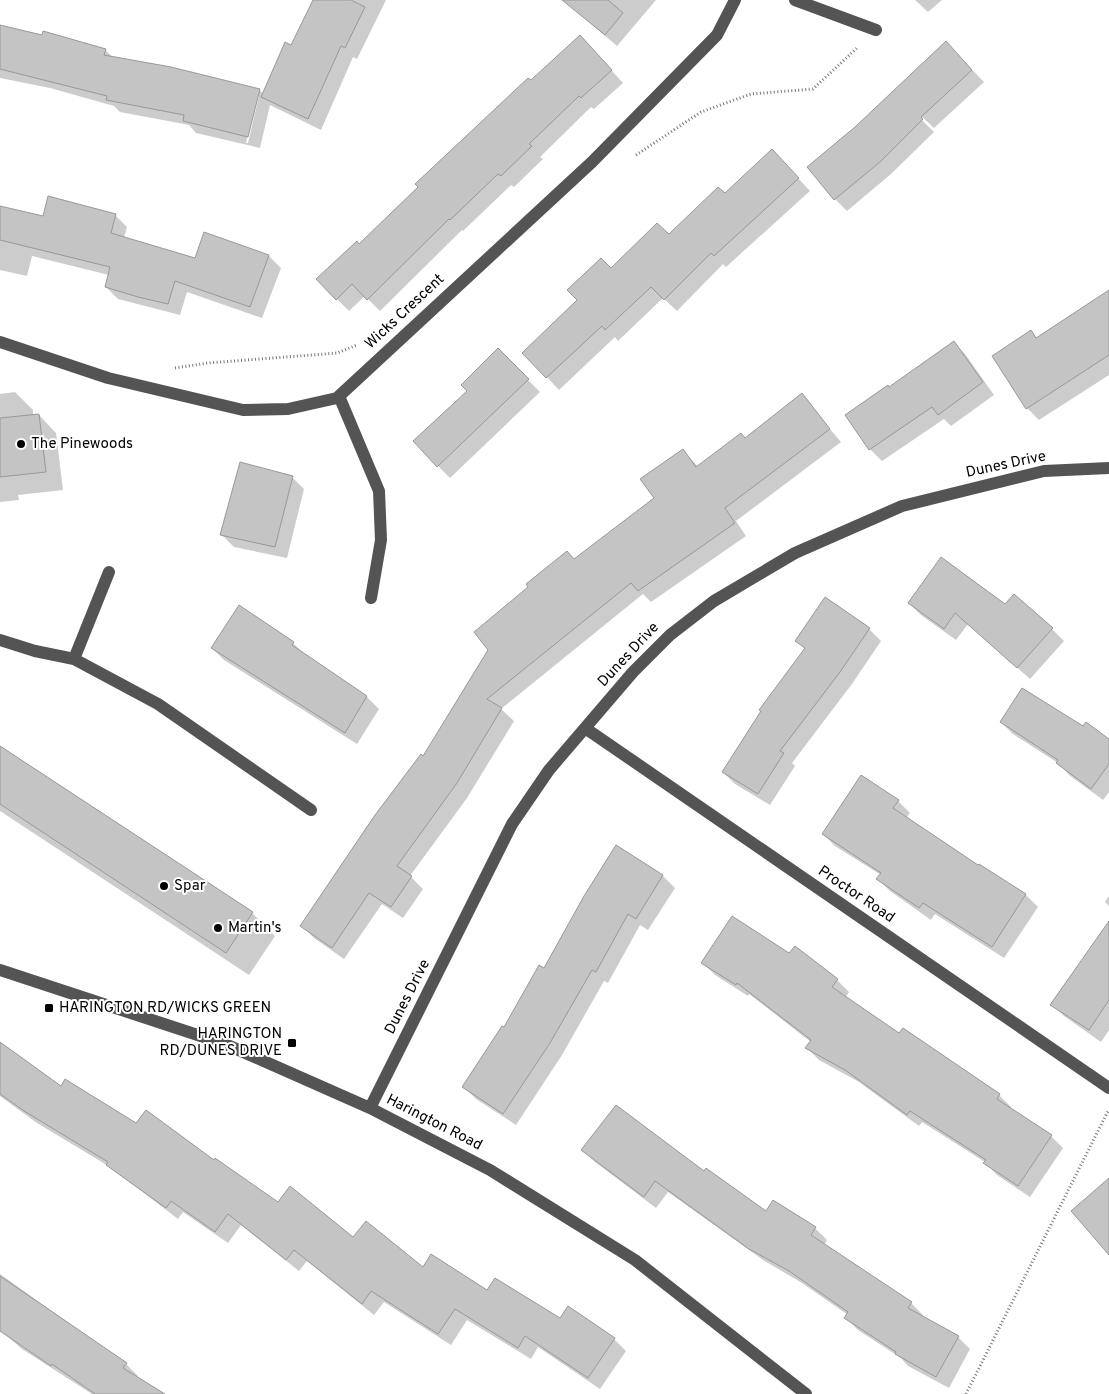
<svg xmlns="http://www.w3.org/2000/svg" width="1109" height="1394" font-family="Overpass,sans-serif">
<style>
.shadow{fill:#0003;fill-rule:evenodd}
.building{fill:#c4c4c4;stroke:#989898}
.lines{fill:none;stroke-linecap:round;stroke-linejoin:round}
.path{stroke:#767676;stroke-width:3;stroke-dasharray:1 2.5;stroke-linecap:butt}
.minor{stroke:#545454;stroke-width:12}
.poi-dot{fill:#000;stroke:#fff;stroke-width:2}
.labels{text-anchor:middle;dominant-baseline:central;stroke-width:4;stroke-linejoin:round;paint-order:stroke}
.street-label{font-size:15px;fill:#000;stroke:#fff}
.poi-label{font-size:15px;fill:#000;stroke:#fff;text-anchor:start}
</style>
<rect width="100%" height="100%" fill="#fff"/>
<path class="shadow" d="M314,0H386L357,59L353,57L321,130L270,105L260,148L196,133L189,125L120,112L114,106L50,88L0,78V27L105,50L114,58L259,90L264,94L291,47ZM257,96H259L248,143H246Z
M575,0H656L617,46L570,6Z
M915,0H942L928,12Z
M592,49L623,83L594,109L591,107L540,157L543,159L514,187L511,185L463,231L462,230L380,311L365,296L349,311L337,299L359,245L531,82Z
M958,55L984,82L934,128L917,112L916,114L934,132L891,174L847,211L835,199Z
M784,163L810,191L726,267L723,264L677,311L663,298L618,341L615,337L559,390L524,353L611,270Z
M0,207L44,218L115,215L127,227L124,238L196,259L269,256L281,268L262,318L187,292L180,315L118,299L106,287L109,275L32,256L27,276L0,270Z
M1109,292V375L1039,420L1027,408L1031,332L1037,338Z
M953,342L965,354L994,395L951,426L944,419L882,461L870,449L846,416L890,389Z
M498,350L540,392L450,478L438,466Z
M15,392L33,410V415H39L56,433L63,490L18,495L19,500L0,502V394Z
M801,395L841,442L736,521L746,536L651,602L643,594L501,709L514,721L467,798L410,876L423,889L403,918L382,904L344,959L314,938L302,926L424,758L574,560L655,498L683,450L698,467L746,439Z
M292,477L304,489L287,558L234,547L222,535Z
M909,603L1005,605L1052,629L1064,641L1030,679L968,624L956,640L921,615Z
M869,629L881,641L852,684L792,763L795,766L770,805L735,784L723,772L806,650L796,640Z
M293,643L305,655L367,697L379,709L357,744L224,660L212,648Z
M1001,722L1083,728L1109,740V792L1103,800L1069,775L1058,763L1013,734Z
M0,747L252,913L275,936L249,975L0,811Z
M898,801L910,813L906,818L979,867L980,865L1026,895L1038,907L1004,958L935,914L931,920L890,891L878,879L881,875L835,846L823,834Z
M617,847L663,876L675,888L648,930L640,925L608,983L604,981L562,1055L516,1125L476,1099L464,1087L544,969Z
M1109,896V906L1105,902Z
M1109,923V1030L1101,1042L1064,1016L1052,1004Z
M790,955L837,980L849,992L845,998L899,1035L903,1029L999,1095L1011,1107L1010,1109L1051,1136L1063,1148L1030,1197L997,1175L985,1162L922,1122L919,1126L859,1082L819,1060L807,1048L811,1042L749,994L748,996L715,975L703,963Z
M0,1047L61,1088L214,1161L278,1203L423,1269L614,1339L626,1351L600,1389L538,1347L531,1359L467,1320L451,1345L384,1302L374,1315L307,1261L299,1271L241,1225L228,1243L183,1212L178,1219L110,1167L37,1123L0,1096Z
M583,1150L704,1173L766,1213L815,1228L827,1240L824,1245L911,1303L923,1315L922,1317L958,1337L970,1349L949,1388L908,1366L901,1358L858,1330L846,1318L848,1315L802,1283L763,1260L668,1192L656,1208L595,1162Z
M0,1274L126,1364L138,1376L136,1378L163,1394H92L22,1349L0,1330Z"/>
<path class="building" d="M313,0H351L365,7L345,48L341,46L308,119L261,97L285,42L291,45Z
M562,0H608L623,13L605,35Z
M0,25L42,35L43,31L106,49L104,55L171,67L260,89L248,137L183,121L184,115L106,100L107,96L0,69Z
M580,35L612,70L581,98L579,96L529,144L532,146L501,176L498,174L450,220L449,219L367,300L352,284L336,300L316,279L357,241L359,244L418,187L415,184L528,78L531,80Z
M946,41L972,70L921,117L923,119L880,162L834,200L807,167L855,127Z
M772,149L799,178L714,256L711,253L664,300L651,287L605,330L602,326L546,378L522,353L577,300L567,290L601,258L611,268L657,223L669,234L718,187L725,193Z
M48,196L116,214L111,233L195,258L204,232L269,255L250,307L175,281L168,304L138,297L105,287L110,267L0,240V206L43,216Z
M1109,290V355L1026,409L992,356L1031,330L1036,338Z
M954,341L983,382L938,415L932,407L869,450L845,415L888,385L889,387Z
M498,348L529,379L437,467L413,441L467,391L461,385Z
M802,393L830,429L725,508L735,523L638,591L631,583L487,699L502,708L457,783L397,866L412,876L391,907L369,893L332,948L300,926L375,815L421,754L423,756L488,650L474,632L528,587L526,584L567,551L574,559L654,498L640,479L683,449L696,467L741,433L745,438Z
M39,414L46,472L0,477V418Z
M240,462L293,476L275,547L220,535Z
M941,557L1005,604L1014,594L1053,628L1017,668L955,613L944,629L908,603Z
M825,597L870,628L840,672L780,751L784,753L758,794L722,772L761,711L759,710L805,648L795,641Z
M239,605L294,642L292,645L367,696L345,733L211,648Z
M1022,688L1083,726L1086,722L1109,739V764L1091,789L1056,763L1058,760L1000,722Z
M0,746L253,912L226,953L0,804Z
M861,775L899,800L893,808L978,865L979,864L1026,894L992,947L923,903L919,908L876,879L881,873L822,834Z
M616,845L663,875L636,919L628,914L596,972L592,970L550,1043L503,1114L462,1087L502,1026L504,1027L539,965L544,968L584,896Z
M732,916L789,953L795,946L838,979L832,987L899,1033L903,1028L1000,1094L997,1099L1052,1135L1018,1186L983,1163L986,1160L910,1111L907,1115L845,1070L805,1048L811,1040L737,983L736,985L701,963Z
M1109,921V1000L1089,1030L1050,1005Z
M0,1042L61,1086L65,1079L136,1123L146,1110L214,1160L215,1158L278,1202L290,1186L353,1237L366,1221L423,1267L431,1254L487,1290L495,1278L560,1318L568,1306L615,1338L588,1378L525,1336L518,1348L455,1309L438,1334L371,1291L362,1304L294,1250L286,1260L228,1214L215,1232L171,1201L166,1208L106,1165L108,1162L24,1111L0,1094Z
M616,1105L704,1171L706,1168L766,1211L773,1200L816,1227L811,1235L912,1302L908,1308L959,1336L936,1377L895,1354L896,1352L844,1318L848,1312L789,1271L749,1249L655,1181L644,1197L581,1150Z
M1109,1178V1255L1071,1211Z
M0,1276L127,1363L123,1368L165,1394H95L52,1364L51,1366L0,1331Z"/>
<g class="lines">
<path class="path" d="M636,155L701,112L751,94L813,89L857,48
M175,368L208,363L337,353L357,345
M966,1394L1108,1111"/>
<path class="minor" d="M795,0L876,30
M0,342L108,378L243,410L288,409L337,398L592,162L717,35L735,0
M339,396L379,491L381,540L371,598
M0,640L35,651L74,659L158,704L311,810
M74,659L109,572
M585,728L1109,1088
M0,970L225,1044L370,1108L490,1170L635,1260L806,1394
M370,1108L512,824L549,770L633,672L670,635L714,601L795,553L902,506L1044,471L1109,468"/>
</g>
<g class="poi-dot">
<circle cx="21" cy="444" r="5"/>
<circle cx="164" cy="886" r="5"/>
<circle cx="218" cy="928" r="5"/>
<rect x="44" y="1003" width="10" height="10" rx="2.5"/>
<rect x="287" y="1038" width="10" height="10" rx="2.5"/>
</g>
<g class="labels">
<g class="street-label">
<text transform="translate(405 312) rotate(-43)">Wicks Crescent</text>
<text transform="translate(1006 465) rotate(-12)">Dunes Drive</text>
<text transform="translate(629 655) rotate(-47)">Dunes Drive</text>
<text transform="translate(856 895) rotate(34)">Proctor Road</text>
<text transform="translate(408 997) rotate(-63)">Dunes Drive</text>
<text transform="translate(434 1123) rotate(27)">Harington Road</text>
</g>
<g class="poi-label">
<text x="31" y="444">The Pinewoods</text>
<text x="174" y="886">Spar</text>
<text x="228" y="928">Martin's</text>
<text x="59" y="1008">HARINGTON RD/WICKS GREEN</text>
<text x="282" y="1034" text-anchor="end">HARINGTON<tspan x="282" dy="17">RD/DUNES DRIVE</tspan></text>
</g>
</g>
</svg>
